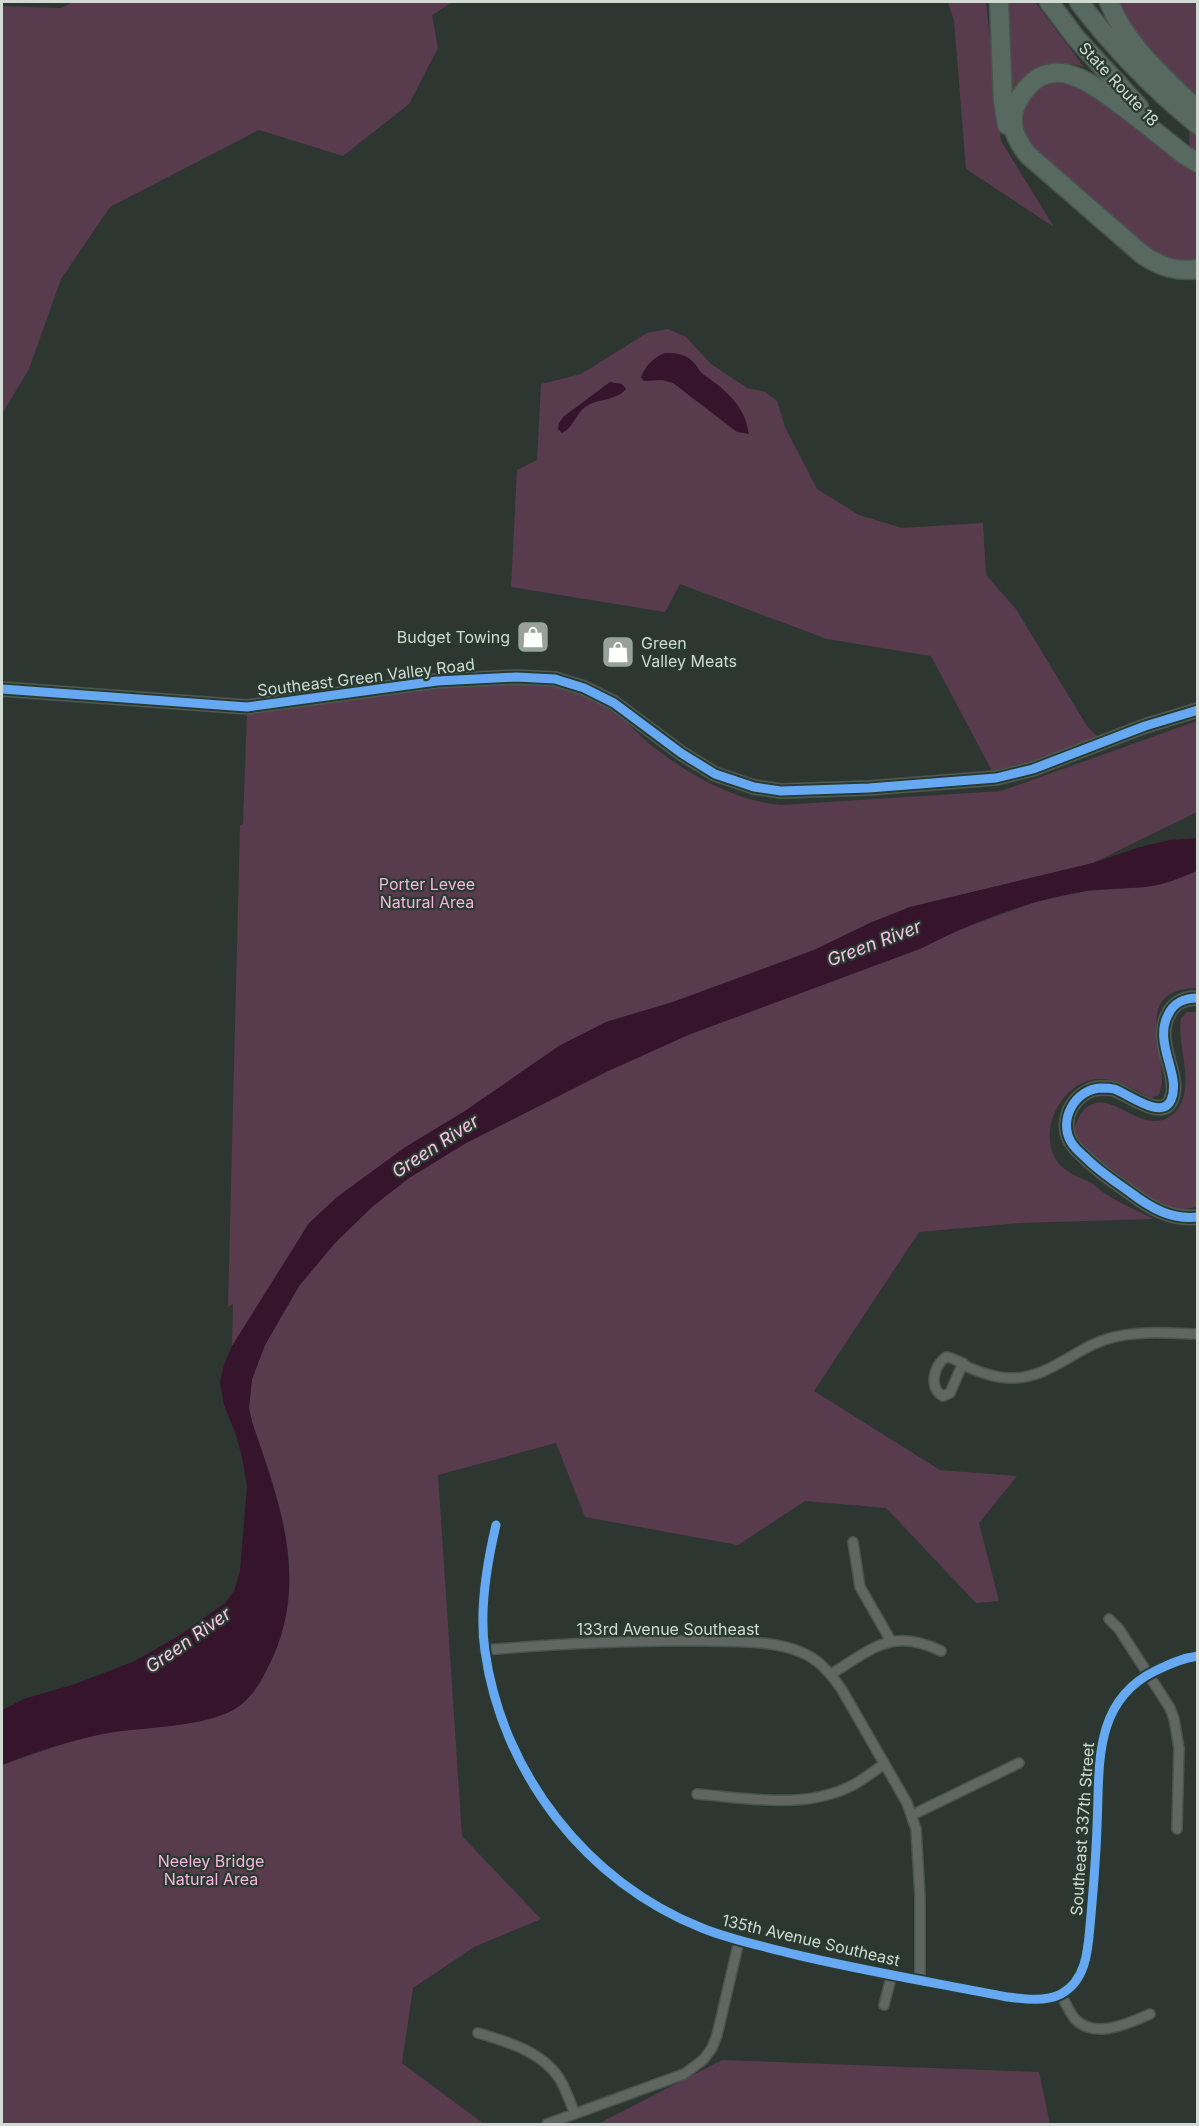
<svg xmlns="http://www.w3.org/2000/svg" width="1199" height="2126" font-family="Inter,sans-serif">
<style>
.green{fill:#593b4e}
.water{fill:#36142c}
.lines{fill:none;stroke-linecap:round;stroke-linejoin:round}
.street-casing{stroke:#4a534e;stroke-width:12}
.secondary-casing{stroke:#4a534e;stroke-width:16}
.highway-casing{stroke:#4a534e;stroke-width:21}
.street{stroke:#606763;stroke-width:9}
.secondary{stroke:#5d6862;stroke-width:14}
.highway{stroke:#576961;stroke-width:18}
.cycleway-casing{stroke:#293a30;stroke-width:13}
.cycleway{stroke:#66a8f1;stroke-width:9}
.labels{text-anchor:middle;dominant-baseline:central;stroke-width:4.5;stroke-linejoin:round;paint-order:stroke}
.street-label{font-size:16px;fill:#d1dbd4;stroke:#293a30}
.poi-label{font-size:16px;fill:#d1dbd4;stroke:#293a30;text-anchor:end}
.park-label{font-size:16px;fill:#fbb3df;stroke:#293a30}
.water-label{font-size:18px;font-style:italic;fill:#fec3e7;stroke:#293a30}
</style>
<rect width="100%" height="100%" fill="#2d3631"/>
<path class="green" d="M73,2H453L432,15L438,48L409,104L343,156L259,130L110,207L61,279L29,369L2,414V6L61,8Z
M948,2H986L1001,141L1054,227L966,169L954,21Z
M1006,2H1035L1084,67C1046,55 1036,73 1012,97Z
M1120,2H1197V260H1177L1150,251L1034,149L1026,138L1023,124L1024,110L1030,98L1039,87L1051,81H1077L1189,167L1190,92C1164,64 1134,39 1120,2Z
M668,329L686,337L711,364L747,388L765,392L777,401L785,427L817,489L859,515L902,528L983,523L986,575L1016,609L1087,726L1099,738L1037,760L992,771L931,656L827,639L680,584L665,612L511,587L517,470L537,460L541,384L581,374L647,333Z
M487,681L549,685L566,689L574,688C588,699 603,705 617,715C630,724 640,736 652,746C688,774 734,801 781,805L1001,791L1197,721V812L1093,863L910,907L870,923L814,950L673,1002L606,1022L559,1046L465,1111L404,1148L309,1225L232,1346L233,1304L228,1307L240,825L243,824L247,711Z
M1197,870V988C1126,989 1173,1059 1159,1095L1151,1098C1135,1090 1117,1078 1099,1079C1061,1080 1033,1136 1061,1166C1070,1175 1082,1178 1093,1184C1097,1187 1100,1190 1104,1193C1119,1203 1137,1210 1153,1219L1020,1223L919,1232L814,1391L940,1470L1017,1476L979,1523L999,1601L976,1603L886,1508L805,1501L738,1545L585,1517L556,1443L438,1475L462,1836L541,1919L474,1947L413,1988L402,2063L484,2124H2V1765C34,1754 68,1741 101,1734C142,1726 188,1729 227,1713C246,1705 257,1689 266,1671C312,1586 281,1505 252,1422L249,1408L252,1379L265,1345L299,1286L335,1243L373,1206L409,1178L466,1143L606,1072L688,1035L922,948L956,931L1038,901L1087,891L1146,887Z
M1187,1012H1197V1207L1179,1210L1161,1207L1127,1184L1124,1178L1105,1164L1088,1156L1073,1138C1074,1127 1077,1117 1085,1109C1111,1085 1140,1137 1171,1116C1176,1112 1180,1107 1182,1101C1192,1074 1177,1046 1181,1018Z
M722,2060L1039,2072L1050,2124H598Z"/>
<path class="water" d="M665,353C677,353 687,354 695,364C698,368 700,372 704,375C726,390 745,406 749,434L737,432L673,383L662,380L644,381L641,377C645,366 654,357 665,353Z
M610,382L622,384L626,389C615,402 597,398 585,407C575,415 573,428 562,433L558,429L559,423L563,417Z
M1197,838V871C1180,878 1164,885 1145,887C1125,889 1105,888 1086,891C1029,900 973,922 922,948L688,1035L606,1072L466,1143L409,1178L373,1206L335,1243L299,1286L265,1345L252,1379L249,1408L252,1422C280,1505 312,1586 266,1671C257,1689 246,1705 227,1713C192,1727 151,1727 115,1732C77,1738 37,1751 2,1765V1710L24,1699L75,1684L135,1661L180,1635L225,1603L234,1591L240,1571L247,1486L242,1457L236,1435L224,1405L220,1382L224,1365L232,1346L309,1223L337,1197L404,1148L465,1111L559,1046L606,1022L673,1002L814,950L870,923L910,907L1093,863L1140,847L1170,840Z"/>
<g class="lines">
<defs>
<path id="street" d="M963,1363L950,1393L943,1396C928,1388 934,1365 946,1357C956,1358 962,1364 970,1368C981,1373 998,1378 1010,1378C1043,1379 1066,1357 1094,1344C1125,1329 1163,1333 1198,1334
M496,1525C487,1563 479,1612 485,1651C502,1773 587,1883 702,1928C731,1940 763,1946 793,1954C864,1971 936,1983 1007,1997C1023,1999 1046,2002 1061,1994C1086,1981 1088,1950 1090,1926C1093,1893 1096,1860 1097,1826C1100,1767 1092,1702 1155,1671C1169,1664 1182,1658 1198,1656
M853,1542L860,1587L891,1641
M1109,1619L1119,1629L1170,1708L1174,1719L1179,1748L1177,1829
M484,1650C559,1644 633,1640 708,1641C739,1642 774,1640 803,1653C820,1660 832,1675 842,1690L907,1803L916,1829L920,1897V1980
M831,1674C872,1649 892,1627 941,1651
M697,1794C747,1798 806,1810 853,1785C864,1779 874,1771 884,1764
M912,1815L1019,1763
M1061,1994C1065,2002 1069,2012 1075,2019C1095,2040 1129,2023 1150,2014
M884,2005L892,1974
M478,2033C509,2042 546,2053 562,2083C567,2093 571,2104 575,2114
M547,2124L684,2074L703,2060L712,2048L717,2035L739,1941"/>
<path id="secondary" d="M2,689L247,707L437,681L516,677L555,679L584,688L614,703L681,753L715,774L754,787L781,791L869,788L996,778L1033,769L1145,726L1198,710
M1198,998C1184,998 1174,1002 1168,1015C1153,1044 1182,1075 1171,1100C1162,1121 1127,1093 1114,1089C1110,1088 1105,1088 1101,1088C1075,1089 1058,1120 1071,1142C1075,1149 1082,1154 1087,1159C1100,1172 1116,1182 1131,1193C1151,1208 1171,1220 1198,1217"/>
<path id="highway" d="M999,2L1003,101L1007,125
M1049,2L1076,38L1139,107
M1079,2C1113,47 1153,88 1198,125
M1109,2C1125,43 1161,75 1192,105
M1198,163L1183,154C1162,137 1142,121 1121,105C1087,80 1047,49 1018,101C1007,121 1015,139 1028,155L1143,255C1161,267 1177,272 1198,269"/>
</defs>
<use href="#street" class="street-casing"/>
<use href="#secondary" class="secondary-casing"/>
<use href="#highway" class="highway-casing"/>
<use href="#street" class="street"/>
<use href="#secondary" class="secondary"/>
<use href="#highway" class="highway"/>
<defs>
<path id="cycleway" d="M2,689L247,707L437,681L516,677L555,679L584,688L614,703L681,753L715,774L754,787L781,791L869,788L996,778L1033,769L1145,726L1198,710
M1198,998C1184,998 1174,1002 1168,1015C1153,1044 1182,1075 1171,1100C1162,1121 1127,1093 1114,1089C1110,1088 1105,1088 1101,1088C1075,1089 1058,1120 1071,1142C1075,1149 1082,1154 1087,1159C1100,1172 1116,1182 1131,1193C1151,1208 1171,1220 1198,1217
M496,1525C487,1563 479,1612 485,1651C502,1773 587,1883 702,1928C731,1940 763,1946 793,1954C864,1971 936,1983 1007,1997C1023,1999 1046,2002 1061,1994C1086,1981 1088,1950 1090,1926C1093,1893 1096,1860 1097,1826C1100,1767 1092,1702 1155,1671C1169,1664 1182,1658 1198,1656"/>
</defs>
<use href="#cycleway" class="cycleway-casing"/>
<use href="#cycleway" class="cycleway"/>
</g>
<defs>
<symbol id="shop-square" viewBox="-11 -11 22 22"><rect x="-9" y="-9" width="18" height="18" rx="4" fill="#98a19b" stroke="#293a30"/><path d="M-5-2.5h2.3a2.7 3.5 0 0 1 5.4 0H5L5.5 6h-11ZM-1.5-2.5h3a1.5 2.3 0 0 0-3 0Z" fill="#fff"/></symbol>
</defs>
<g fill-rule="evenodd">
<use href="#shop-square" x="514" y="618" width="38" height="38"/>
<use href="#shop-square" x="599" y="633" width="38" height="38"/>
</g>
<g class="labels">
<g class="street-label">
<text transform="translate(1119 84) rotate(47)">State Route 18</text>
<text transform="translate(366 677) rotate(-7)">Southeast Green Valley Road</text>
<text x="668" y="1629">133rd Avenue Southeast</text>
<text transform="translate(1082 1829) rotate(-86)">Southeast 337th Street</text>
<text transform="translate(811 1940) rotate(13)">135th Avenue Southeast</text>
</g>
<g class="poi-label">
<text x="510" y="637">Budget Towing</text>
<text x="641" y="643" text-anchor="start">Green<tspan x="641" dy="18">Valley Meats</tspan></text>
</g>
<g class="park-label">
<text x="427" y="884">Porter Levee<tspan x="427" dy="18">Natural Area</tspan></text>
<text x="211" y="1861">Neeley Bridge<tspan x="211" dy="18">Natural Area</tspan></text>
</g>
<g class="water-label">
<text transform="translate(874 943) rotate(-21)">Green River</text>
<text transform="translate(435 1146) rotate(-33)">Green River</text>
<text transform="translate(188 1640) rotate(-35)">Green River</text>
</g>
</g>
<rect width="1199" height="2126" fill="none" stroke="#d1dbd4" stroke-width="6"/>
</svg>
